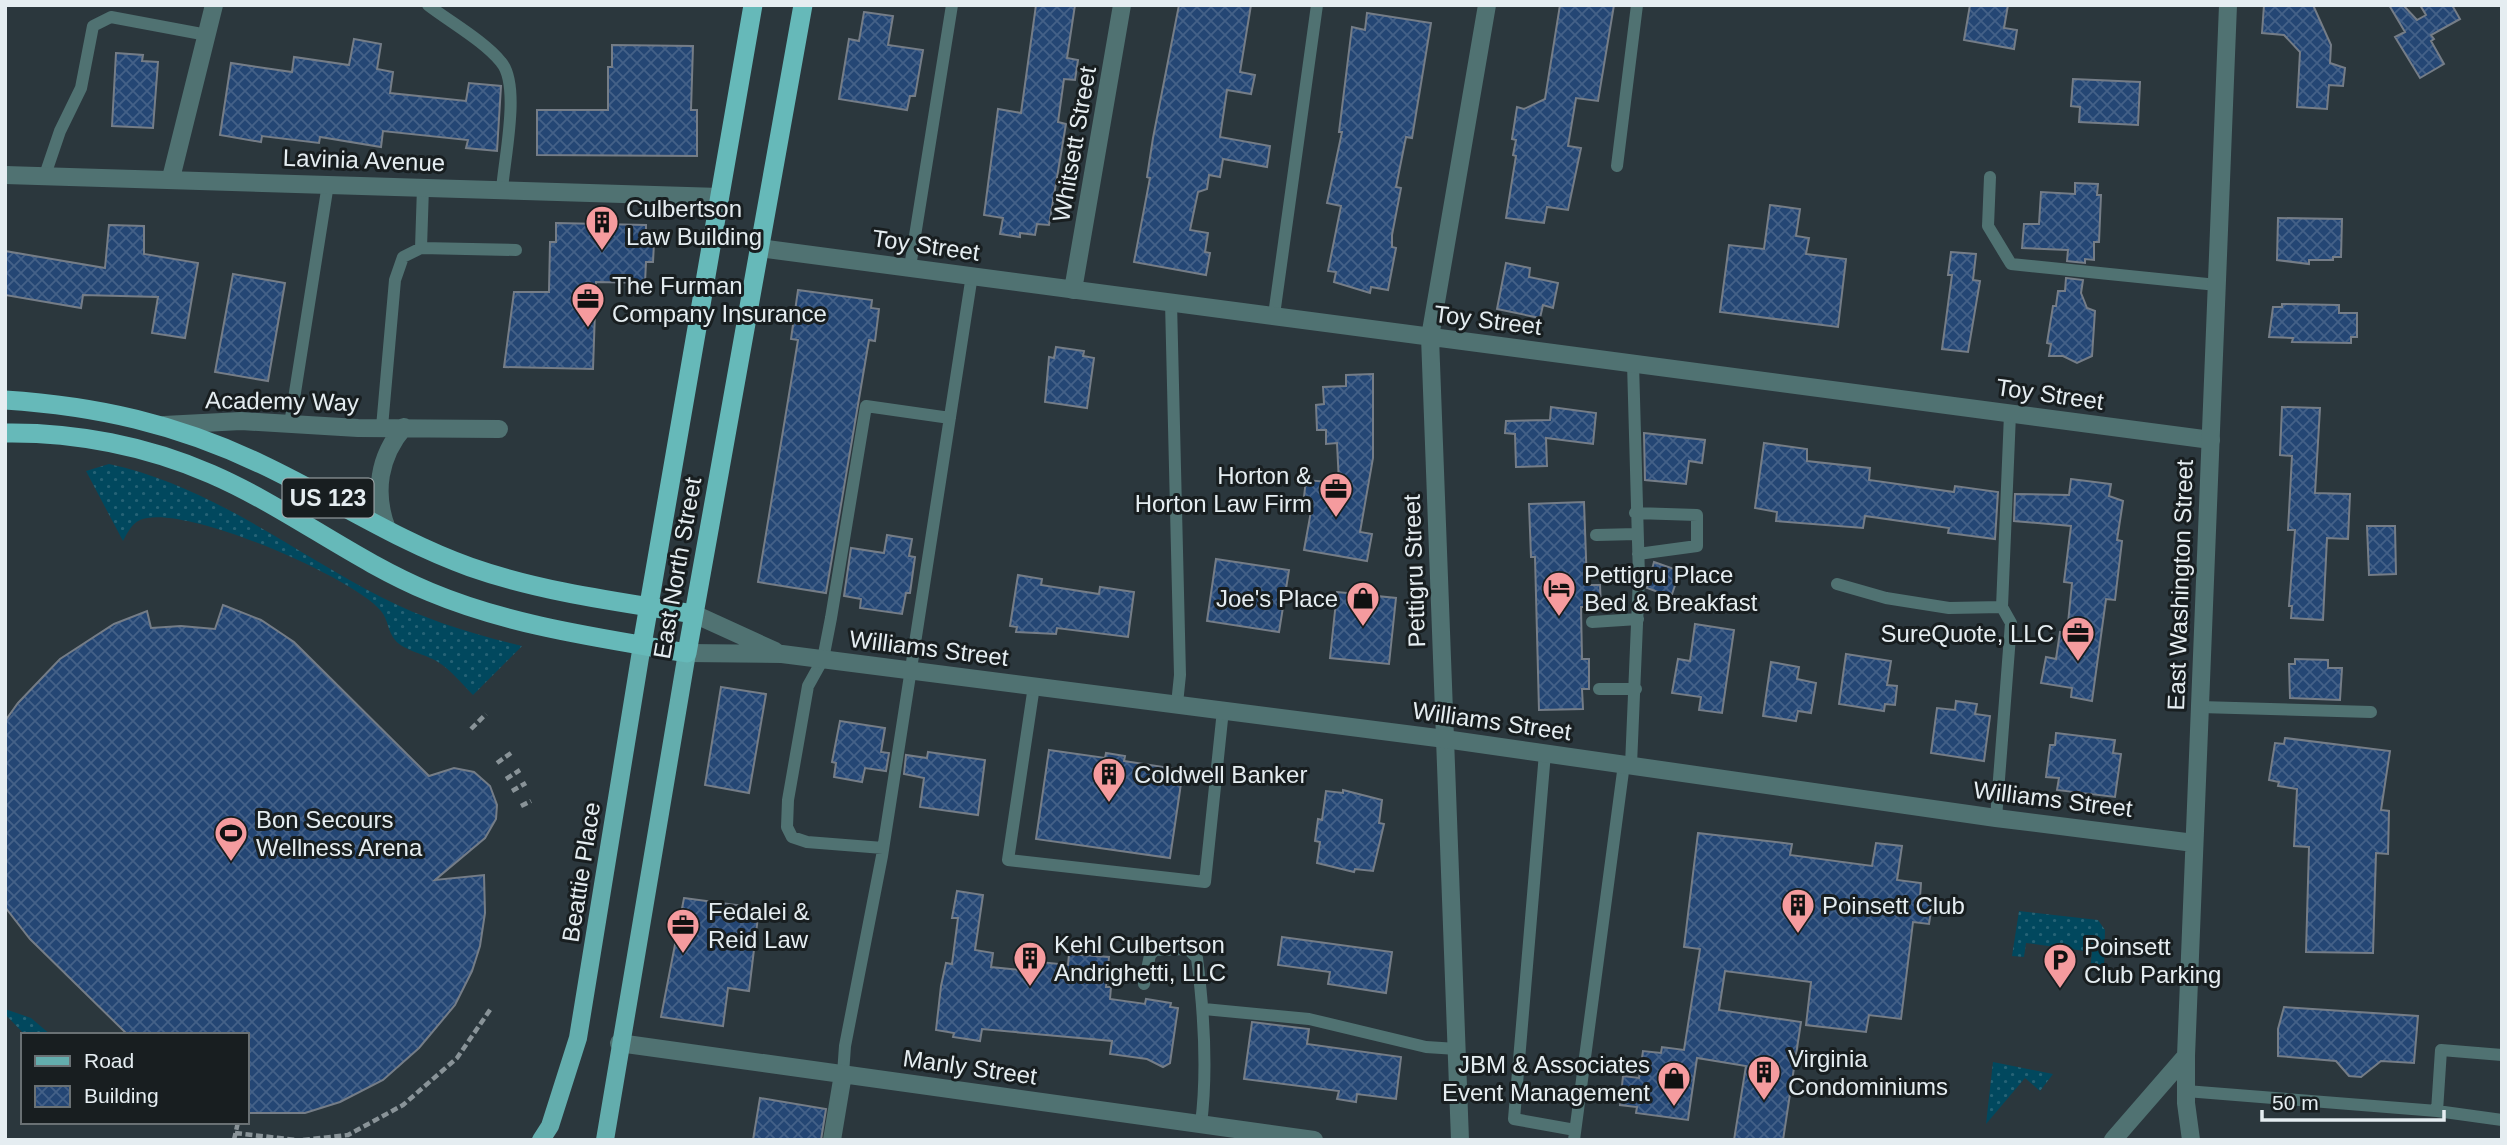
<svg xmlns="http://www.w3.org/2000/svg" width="2507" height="1145" font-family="Arial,sans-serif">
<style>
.grass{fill:url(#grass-dots)}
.building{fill:url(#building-cross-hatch);stroke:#757d87;stroke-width:2}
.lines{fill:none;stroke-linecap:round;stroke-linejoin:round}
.path{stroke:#899398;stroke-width:4.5;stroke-dasharray:7 3.5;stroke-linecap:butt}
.service{stroke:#507272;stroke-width:12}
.minor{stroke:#507272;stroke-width:18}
.tertiary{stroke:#507272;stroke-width:18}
.primary{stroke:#63adad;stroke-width:18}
.trunk{stroke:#66b9b9;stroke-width:19}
.labels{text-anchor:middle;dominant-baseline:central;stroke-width:6;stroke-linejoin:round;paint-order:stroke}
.shield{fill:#181e20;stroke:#a8afb2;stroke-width:2}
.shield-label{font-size:23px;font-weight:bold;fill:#e5edf1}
.street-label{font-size:24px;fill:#e5edf1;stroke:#181e20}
.poi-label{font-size:24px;fill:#e5edf1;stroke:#181e20;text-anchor:start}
</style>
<defs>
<pattern id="grass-dots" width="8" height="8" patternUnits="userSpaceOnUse" patternTransform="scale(1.75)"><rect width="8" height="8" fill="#01485e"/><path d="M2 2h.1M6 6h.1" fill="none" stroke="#266376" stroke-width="1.8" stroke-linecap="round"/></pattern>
<pattern id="building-cross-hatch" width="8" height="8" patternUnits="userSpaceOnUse" patternTransform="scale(1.75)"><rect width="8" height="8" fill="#244674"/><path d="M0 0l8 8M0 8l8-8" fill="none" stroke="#446188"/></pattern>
</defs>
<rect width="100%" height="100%" fill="#2b373d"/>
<path class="grass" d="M109,464C211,486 290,550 381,597C425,620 473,634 522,646L473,695C462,684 451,670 438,662C426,654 404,651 395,640C388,632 388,619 381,611C353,577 181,502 140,520C131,524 127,534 123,541L86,471Z
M2019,911L2098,920L2105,930L2104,971H2090L2092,952L2026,943L2024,957L2012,956Z
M5,1009L31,1018L51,1035H25L5,1014Z
M1993,1062L2053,1074L2040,1091L2025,1078L1986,1124Z"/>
<path class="building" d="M1036,5H1075L1067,58L1078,60L1075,80L1064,79L1058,122L1066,124L1049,225L1037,224L1035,235L1020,233V237L1000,234L1003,218L984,215L998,109L1021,113Z
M1179,5H1251L1240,72L1255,75L1251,94L1227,90L1220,137L1270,146L1267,167L1223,159L1220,177L1209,175L1207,189L1198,192L1190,230L1208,233L1205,252L1210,253L1206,275L1134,262L1150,178L1147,177L1153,138Z
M1560,5H1614L1598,101L1576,98L1568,146L1581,148L1568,210L1547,207L1544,223L1506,218L1516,156L1513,155L1516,140L1512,139L1517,107L1524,109L1545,99Z
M1970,5H2008L2004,28L2017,30L2014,49L1964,40Z
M2264,5H2313L2331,45L2330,63L2345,68L2343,86L2329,85L2327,109L2297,107L2300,52L2284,35L2262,33Z
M2389,5H2403L2417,20L2426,15L2420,5H2452L2460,19L2431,35L2434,39L2431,41L2444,64L2420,78L2395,37L2405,32Z
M864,12L893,16L888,45L923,50L915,96H910L907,110L839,99L849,39L859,41Z
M1367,13L1431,23L1412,138L1406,137L1396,187L1401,188L1392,235V247L1396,248L1388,290L1371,287L1370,293L1334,282L1336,272L1328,271L1341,206L1327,203L1342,132H1339L1352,27L1365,30Z
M354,39L381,44L377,69L393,72L390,93L466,101L469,83L501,86L497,151L466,148L468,140L383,131L381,147L320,137L319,143L262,136L261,142L220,135L231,63L292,72L294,57L349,65Z
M612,45L693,46L691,110H697V156L537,155V110H608V67H612Z
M116,53L143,55L142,61L158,62L153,128L112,126Z
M2073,79L2140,82L2138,125L2079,122L2080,107L2071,106Z
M2075,183L2098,184L2097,195H2101L2099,242H2094V260L2085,259V263L2067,261L2068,250L2022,248L2024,224H2039L2041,192L2075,194Z
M1770,205L1800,209L1796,236L1809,238L1806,254L1846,259L1838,327L1720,312L1729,245L1764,249Z
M2278,218L2342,219L2341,257H2333V260H2309V264L2277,260Z
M556,223L646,225V243H654L653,262H646L645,283L596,282L593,369L504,367L514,292H549L550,242H556Z
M109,225L144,226V254L198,263L185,338L152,333L158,297L83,295L81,308L5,295V251L105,268Z
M1951,252L1976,254L1973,280L1980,281L1968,352L1942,349L1952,275H1948Z
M1506,263L1530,268L1529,277L1558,283L1553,308L1543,305L1540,318L1497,309Z
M233,274L285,283L268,381L215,372Z
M2066,278L2083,280L2081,293L2087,308L2095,311L2092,356L2077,363L2063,356H2049L2051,344L2047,343L2053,306H2056L2058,291H2065Z
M798,290L872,300L871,308L879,309L875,341L869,340L826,593L758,582L798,340L791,339Z
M2282,304L2339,305V313H2357V337H2351V343L2292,342L2293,338L2269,337L2273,307H2282Z
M1056,347L1084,351L1083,356L1094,358L1087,408L1045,402L1049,357L1054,358Z
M1373,374V458L1360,532L1372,534L1367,561L1304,550L1312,506L1303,505L1306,480L1339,483L1337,443L1326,444V430H1317L1316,405L1324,404L1323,387L1346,386V375Z
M1551,407L1596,413L1593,444L1546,438L1547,466L1516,467L1515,434L1505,433L1506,421L1550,420Z
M2282,407L2320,408L2315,493L2350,494L2348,539L2327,538L2323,620L2291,618L2292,606H2289L2295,530H2288L2292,456L2280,455Z
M1644,433L1705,440L1702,463L1689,461L1686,484L1645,480Z
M1764,443L1807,449V461L1870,468L1869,480L1954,492L1955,486L1998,492L1995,539L1948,533L1949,528L1865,516L1863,528L1776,521L1777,512L1755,508Z
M2071,479L2111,484L2109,496L2123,501L2117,540L2122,541L2115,600L2106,599L2092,701L2071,697L2072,688L2041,683L2046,657L2056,659L2060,632L2064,633L2068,623L2072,583L2064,582L2071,526L2014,521L2015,494L2069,495Z
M1584,502L1587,585H1600L1601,607H1581L1582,659H1589V689H1582L1583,709L1539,710L1535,557H1531L1529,504Z
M2367,526H2395L2396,574L2369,575Z
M887,535L912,539L909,556L915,557L910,593H906L902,614L860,608L861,599L844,596L851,548L884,553Z
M1216,559L1289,570L1279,632L1207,621Z
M1654,562L1680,571L1671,597L1647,588Z
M1018,575L1042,579L1041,585L1099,594L1100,587L1134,592L1128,637L1057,628L1056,634L1016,632L1017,627L1010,626Z
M1337,592L1396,598L1389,664L1330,658Z
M223,605L261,620L294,642L429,776L454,768L474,772L490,786L497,805L496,819L485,838L435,880L484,875L485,913L480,946L472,971L455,1005L419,1048L383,1080L340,1102L305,1113H247V1035H128L30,939L5,907V721L18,703L60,659L114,624L147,611L151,628L181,626L215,629Z
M1695,624L1734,630L1722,713L1699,710L1701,697L1672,693L1678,659L1690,661Z
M1846,654L1891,661L1887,685L1897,686L1895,705L1885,704L1884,711L1839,704Z
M2295,659L2328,660V668H2342L2340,700L2290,698L2289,664H2295Z
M1771,662L1799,667L1797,679L1816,683L1811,713L1798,711L1796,721L1763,716Z
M721,687L766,694L749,793L705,785Z
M1956,701L1977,704L1975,714L1990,716L1984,761L1931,753L1937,708L1955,710Z
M840,721L885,728L881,752L889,753L886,771L865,768L862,782L834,777L836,763L832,762Z
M2056,733L2115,740L2113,753L2121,754L2115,797L2057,790L2059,778L2046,777L2050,745H2055Z
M2285,738L2390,751L2381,810L2389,811L2388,854L2376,853L2373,953L2306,952L2309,847L2294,846L2297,789L2278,786L2279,782L2269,780L2275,743L2284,744Z
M1049,750L1105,758L1106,753L1125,756L1124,761L1183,770L1170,858L1036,839Z
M928,752L985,760L978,815L920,807L924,778L904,774L906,755L927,758Z
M1343,790L1382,800L1379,823L1384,824L1373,871L1355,869L1354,872L1317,863L1320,842L1315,841L1318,819L1322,820L1326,791L1343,793Z
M1698,833L1792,844L1790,855L1872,866L1876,843L1902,846L1897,880L1921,883L1920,897L1933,898L1929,924L1913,922L1901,1019L1869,1015L1866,1032L1806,1025L1811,982L1725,971L1719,1010L1801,1022L1783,1140H1734L1746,1066L1697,1058L1688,1120L1636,1113L1637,1107L1620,1105L1623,1076L1639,1078L1643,1051L1661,1053L1662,1047L1684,1050L1700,949L1684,947Z
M957,891L983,895L975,950L993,953L991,967L1030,971L1031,961L1068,965L1069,954L1109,957L1106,987H1111L1110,999L1145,1004L1146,999L1171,1003L1170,1007L1178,1008L1170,1063L1163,1067L1147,1059L1110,1054L1112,1041L982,1029L980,1041L953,1037L954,1033L936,1030L941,986L946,963L952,964L958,918H952Z
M684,898L759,908L749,991L728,988L723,1026L661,1017Z
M1282,937L1392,952L1386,993L1328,984L1330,972L1278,965Z
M2284,1007L2418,1016L2414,1063L2381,1061L2361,1077L2349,1076L2336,1061L2278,1056V1029Z
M1252,1022L1309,1029L1307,1044L1401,1057L1396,1099L1357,1094L1356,1102L1337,1099L1339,1091L1244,1079Z
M760,1098L826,1109L821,1140H753Z"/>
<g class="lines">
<path class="path" d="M471,729L486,714
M497,763L511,753
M506,779L520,770
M512,791L526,783
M521,806L531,801
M235,1133L296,1140
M234,1140L238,1122
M303,1140L348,1135L403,1105L457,1058L492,1007"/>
<path class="service" d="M428,5C450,22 484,41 501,62C521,85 504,159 502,190
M1617,166L1637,5
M45,175L60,131L81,88L93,26L111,17L207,35
M1990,177L1988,226L2011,264L2217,285
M421,248L423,187
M910,267L952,5
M1171,302L1180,675L1177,704
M1274,315L1317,5
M290,424L328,184
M382,427L395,280L403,257L421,248L516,250
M1635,513L1697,515V546L1638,554
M1596,535L1637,534
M1837,584L1886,598L1949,608L2002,607
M1592,622L1638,619
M1034,686L1008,860L1205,882L1223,710
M1599,689H1636
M2200,707L2371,712
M1545,753L1514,1119L1575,1130
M1631,765L1639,577L1633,363
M1996,818L2011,623L2002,607L2010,414
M883,848L807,842L792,837L787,827L788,800L808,686L823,659L831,618L866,406L950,418
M1144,984L1150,955L1155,950L1188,949L1197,958C1204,1013 1208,1069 1201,1124
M1204,1009L1309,1019L1426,1047L1457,1049
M843,1074L845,1046L882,856L972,275
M2186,1091L2437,1111L2502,1120
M2437,1111L2441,1050L2502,1055
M1574,1140L1624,764"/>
<path class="minor" d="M5,175L720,197
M171,178L214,5
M759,248L2211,440
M1073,290L1122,5
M164,425L241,421L358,428L499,429
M387,529C373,493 379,456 404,427
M619,1043L1314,1140
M832,1140L843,1074
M1460,1140L1430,337L1487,5"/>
<path class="tertiary" d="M694,614L775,651
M687,653L782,654L1445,739L1996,818L2194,843
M2113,1140L2186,1056
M2191,1140L2186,1103V1056L2228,5"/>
<path class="primary" d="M541,1140L550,1126L578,1038L642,645
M605,1140L687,653"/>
<path class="trunk" d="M5,400C97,406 177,424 261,464C331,497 397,541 470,567C541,592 620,602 694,614
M5,433C75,432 147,446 211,474C287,507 353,560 430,592C511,626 601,638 687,653L803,5
M642,645L753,5"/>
</g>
<defs>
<symbol id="building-pin" viewBox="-11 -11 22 30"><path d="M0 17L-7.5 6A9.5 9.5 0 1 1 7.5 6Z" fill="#f59b9e" stroke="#181e20"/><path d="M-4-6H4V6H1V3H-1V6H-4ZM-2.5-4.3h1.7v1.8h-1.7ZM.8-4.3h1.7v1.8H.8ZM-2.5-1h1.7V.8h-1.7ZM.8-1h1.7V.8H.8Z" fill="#111"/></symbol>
<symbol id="office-pin" viewBox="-11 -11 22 30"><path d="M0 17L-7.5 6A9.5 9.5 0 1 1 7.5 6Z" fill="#f59b9e" stroke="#181e20"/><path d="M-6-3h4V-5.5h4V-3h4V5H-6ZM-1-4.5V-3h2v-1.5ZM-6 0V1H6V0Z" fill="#111"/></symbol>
<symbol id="hotel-pin" viewBox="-11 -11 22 30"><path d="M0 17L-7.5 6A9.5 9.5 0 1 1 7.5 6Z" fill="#f59b9e" stroke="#181e20"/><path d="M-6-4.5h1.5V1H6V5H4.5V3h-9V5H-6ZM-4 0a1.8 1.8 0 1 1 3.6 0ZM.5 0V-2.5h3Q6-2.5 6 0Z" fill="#111"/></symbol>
<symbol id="shop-pin" viewBox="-11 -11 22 30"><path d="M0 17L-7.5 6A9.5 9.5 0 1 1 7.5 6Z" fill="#f59b9e" stroke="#181e20"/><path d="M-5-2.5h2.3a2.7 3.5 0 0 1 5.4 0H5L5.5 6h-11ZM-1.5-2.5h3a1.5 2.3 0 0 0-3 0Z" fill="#111"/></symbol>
<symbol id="stadium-pin" viewBox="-11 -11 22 30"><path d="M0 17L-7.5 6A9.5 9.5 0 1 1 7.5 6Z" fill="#f59b9e" stroke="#181e20"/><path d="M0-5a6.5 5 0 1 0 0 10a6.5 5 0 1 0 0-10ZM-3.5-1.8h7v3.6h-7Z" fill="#111"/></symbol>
<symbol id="parking-pin" viewBox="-11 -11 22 30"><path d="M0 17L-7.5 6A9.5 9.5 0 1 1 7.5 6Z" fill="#f59b9e" stroke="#181e20"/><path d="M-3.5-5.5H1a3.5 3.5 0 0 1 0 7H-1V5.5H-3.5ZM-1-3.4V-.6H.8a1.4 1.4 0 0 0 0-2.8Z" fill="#111"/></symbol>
</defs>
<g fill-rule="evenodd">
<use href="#building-pin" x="583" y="203" width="38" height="52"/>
<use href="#office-pin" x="569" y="280" width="38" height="52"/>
<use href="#office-pin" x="1317" y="470" width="38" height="52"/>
<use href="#hotel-pin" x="1540" y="569" width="38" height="52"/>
<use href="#shop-pin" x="1344" y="579" width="38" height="52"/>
<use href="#office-pin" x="2059" y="614" width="38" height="52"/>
<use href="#building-pin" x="1090" y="755" width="38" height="52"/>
<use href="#stadium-pin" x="212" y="814" width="38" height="52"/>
<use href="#building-pin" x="1779" y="886" width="38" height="52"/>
<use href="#office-pin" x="664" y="906" width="38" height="52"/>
<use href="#building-pin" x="1011" y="939" width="38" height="52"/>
<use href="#parking-pin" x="2041" y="941" width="38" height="52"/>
<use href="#building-pin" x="1745" y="1053" width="38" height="52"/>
<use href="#shop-pin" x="1655" y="1059" width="38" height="52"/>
</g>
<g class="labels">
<rect class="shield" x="282.5" y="478.5" width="91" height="39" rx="5"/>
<g class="shield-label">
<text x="328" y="498">US 123</text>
</g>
<g class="street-label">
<text transform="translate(1074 144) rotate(-80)">Whitsett Street</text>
<text transform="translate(364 160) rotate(2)">Lavinia Avenue</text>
<text transform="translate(926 245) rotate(8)">Toy Street</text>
<text transform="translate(1488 320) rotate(7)">Toy Street</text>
<text transform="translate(2050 394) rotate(8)">Toy Street</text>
<text transform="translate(282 401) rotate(1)">Academy Way</text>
<text transform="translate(677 568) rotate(-80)">East North Street</text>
<text transform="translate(1414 571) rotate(-92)">Pettigru Street</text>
<text transform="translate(2180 585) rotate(-88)">East Washington Street</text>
<text transform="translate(929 648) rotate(7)">Williams Street</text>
<text transform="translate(1492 721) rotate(8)">Williams Street</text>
<text transform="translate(2053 799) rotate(7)">Williams Street</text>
<text transform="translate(581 872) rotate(-81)">Beattie Place</text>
<text transform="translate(970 1067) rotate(8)">Manly Street</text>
</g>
<g class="poi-label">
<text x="626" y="208">Culbertson<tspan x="626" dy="28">Law Building</tspan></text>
<text x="612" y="285">The Furman<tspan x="612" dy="28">Company Insurance</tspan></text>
<text x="1312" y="475" text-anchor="end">Horton &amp;<tspan x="1312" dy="28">Horton Law Firm</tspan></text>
<text x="1584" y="574">Pettigru Place<tspan x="1584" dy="28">Bed &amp; Breakfast</tspan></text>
<text x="1338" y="598" text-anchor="end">Joe's Place</text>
<text x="2054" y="633" text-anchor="end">SureQuote, LLC</text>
<text x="1134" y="774">Coldwell Banker</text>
<text x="256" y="819">Bon Secours<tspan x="256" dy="28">Wellness Arena</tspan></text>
<text x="1822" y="905">Poinsett Club</text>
<text x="708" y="911">Fedalei &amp;<tspan x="708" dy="28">Reid Law</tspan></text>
<text x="1054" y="944">Kehl Culbertson<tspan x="1054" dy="28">Andrighetti, LLC</tspan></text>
<text x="2084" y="946">Poinsett<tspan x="2084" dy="28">Club Parking</tspan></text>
<text x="1788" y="1058">Virginia<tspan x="1788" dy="28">Condominiums</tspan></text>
<text x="1650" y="1064" text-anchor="end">JBM &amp; Associates<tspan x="1650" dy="28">Event Management</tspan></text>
</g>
</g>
<rect width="2507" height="1145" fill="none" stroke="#e5edf1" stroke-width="14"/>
<rect x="21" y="1033" width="228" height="91" fill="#181e20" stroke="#6a7174" stroke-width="2"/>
<rect x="35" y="1056" width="35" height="10" fill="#63adad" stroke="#6a7174" stroke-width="2"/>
<text x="84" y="1068" font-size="21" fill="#e5edf1">Road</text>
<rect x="35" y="1086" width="35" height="21" fill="url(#building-cross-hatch)" stroke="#6a7174" stroke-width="2"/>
<text x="84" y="1103" font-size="21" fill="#e5edf1">Building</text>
<path d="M2262 1110v10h182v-10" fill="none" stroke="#e5edf1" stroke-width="3.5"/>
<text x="2272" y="1110" font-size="21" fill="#e5edf1" stroke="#181e20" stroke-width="5" paint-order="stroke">50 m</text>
</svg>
